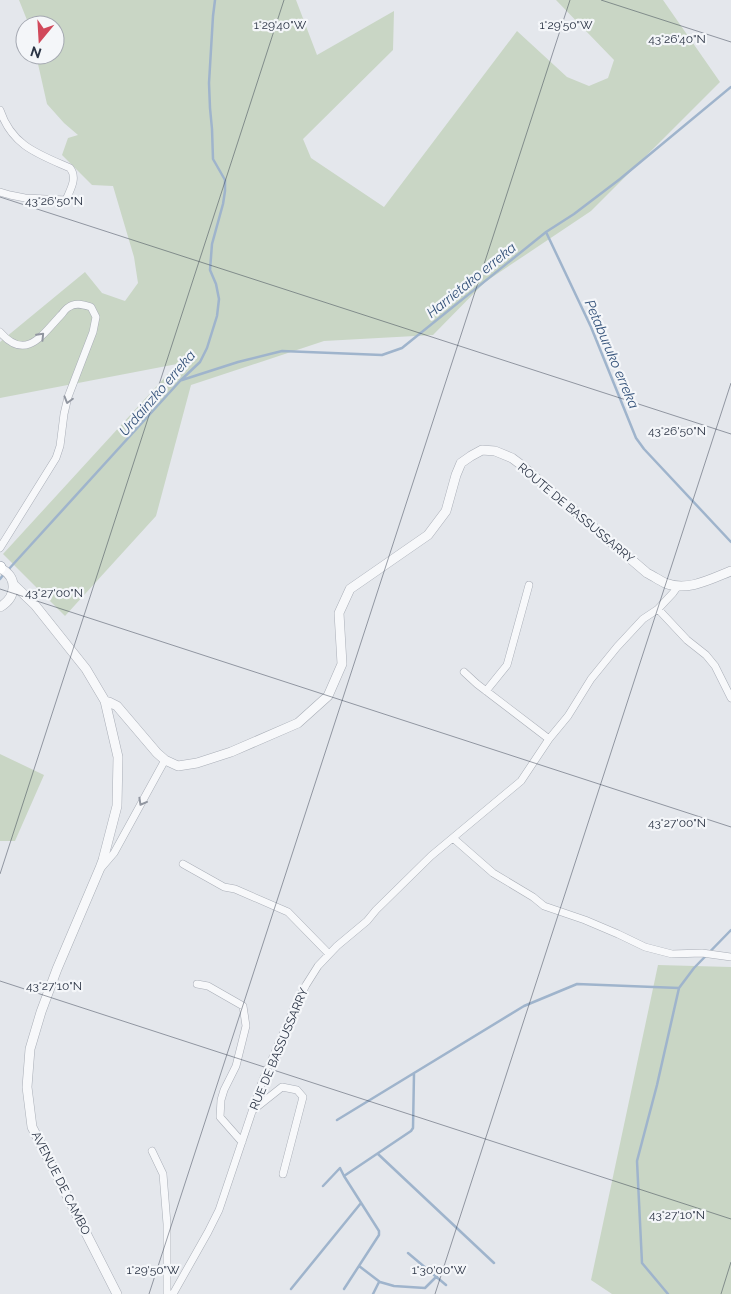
<svg xmlns="http://www.w3.org/2000/svg" width="731" height="1294" font-family="Raleway,sans-serif">
<style>
.green{fill:#c9d6c5}
.lines{fill:none;stroke-linecap:round;stroke-linejoin:round}
.stream{stroke:#9fb4cc;stroke-width:2.5}
.minor-casing{stroke:#a9aeb7;stroke-width:8}
.tertiary-casing{stroke:#a9aeb7;stroke-width:10}
.trunk-casing{stroke:#8b94a3;stroke-width:12}
.minor{stroke:#f7f8fa;stroke-width:7}
.tertiary{stroke:#f7f8fa;stroke-width:9}
.trunk{stroke:#fff;stroke-width:11}
.oneway{stroke:#9196a0}
.ticks{fill:none;stroke:#2b3445;stroke-width:1;stroke-opacity:0.45}
.labels{text-anchor:middle;dominant-baseline:central;stroke-width:4.5;stroke-linejoin:round;paint-order:stroke}
.street-label{font-size:12px;fill:#2b3445;stroke:#f4f6f9}
.water-label{font-size:14px;font-style:italic;fill:#34527a;stroke:#f4f6f9}
.ticks-label{font-size:12px;text-anchor:middle;fill:#2b3445;stroke:#f4f6f9;stroke-width:4.5;stroke-linejoin:round;paint-order:stroke}
</style>
<rect width="100%" height="100%" fill="#e4e7ec"/>
<path class="green" d="M19,0H296L317,55L394,11L393,50L303,139L311,158L384,207L517,31L567,77L589,86L608,78L614,60L556,0H663L720,82L591,211L485,282L433,335L324,341L191,385L156,516L65,616L3,554L177,364L0,398V342L85,272L102,293L125,301L138,283L134,257L113,186L92,185L62,155L68,138L78,135L64,123L47,104L36,55H55V25H29Z
M0,754L44,775L15,841H0Z
M658,965L731,967V1294H612L591,1280Z"/>
<g class="lines">
<path class="stream" d="M546,232L591,327L636,438L644,449L731,542
M182,380L238,362L282,351L382,355L402,348L546,232L574,214L620,179L731,87
M8,570L180,381L200,362L207,348L217,316L219,299L216,284L210,270L212,244L223,204L225,191V180L213,159L212,129L210,108L209,83L213,16L215,0
M0,579L4,574
M337,1120L524,1006L577,984L679,988
M378,1154L494,1263
M323,1186L340,1168L344,1176
M408,1253L446,1285
M359,1266L380,1282L394,1286L425,1288L437,1276
M291,1289L361,1203
M344,1289L379,1235V1231L344,1176L411,1131L413,1128L414,1074
M373,1294L379,1282
M668,1294L642,1263L637,1161L657,1085L679,988L694,968L731,930"/>
<defs>
<path id="minor" d="M0,110C12,146 38,154 70,168C78,178 70,190 66,200L25,198L10,195L0,192
M0,332C26,362 42,335 61,315C63,313 66,308 69,307C75,302 84,305 91,307L96,317L93,332L68,397L64,414L60,446L56,458L0,548
M658,609L687,640L706,655L715,666L731,698
M464,672L477,684L549,739
M486,691L507,665L529,585
M453,838L493,873L533,897L544,906L585,920L618,934L645,947L672,954L702,953L731,957
M183,864L224,887L235,889L288,912L329,954
M102,867L114,853L165,760
M197,984L208,986L243,1006L246,1026L236,1066L224,1090L221,1100L220,1117L242,1142
M253,1110L282,1087L297,1090L303,1097L283,1174
M152,1151L163,1174L167,1224V1294
M173,1294L208,1232L219,1210L262,1082L297,1002L306,985L318,966L337,946L367,921L376,910L431,856L521,781L549,739L568,716L591,679L617,647L643,619L658,609L673,593L678,586"/>
<path id="tertiary" d="M0,568C18,577 17,597 0,607
M13,584L35,605L86,669L105,701L118,757L117,806L103,860L100,868L57,969L41,1012L30,1049L27,1087L32,1127L117,1294
M105,701L109,702L117,706L157,753L165,760L178,766L197,763L231,752L298,723L328,696L342,664L339,613L350,589L428,535L446,511L456,475L461,463L471,456L482,450L495,451L512,458L520,464L647,573C653,576 659,580 665,583C687,592 711,579 731,571"/>
<path id="trunk" d="M0,567V568"/>
</defs>
<use href="#minor" class="minor-casing"/>
<use href="#tertiary" class="tertiary-casing"/>
<use href="#trunk" class="trunk-casing"/>
<use href="#minor" class="minor"/>
<use href="#tertiary" class="tertiary"/>
<use href="#trunk" class="trunk"/>
</g>
<defs><path id="oneway-chevron" d="M-2-3.5L2.5 0L-2 3.5" fill="none" stroke-width="1.6" stroke-linecap="round" stroke-linejoin="round" transform="scale(1.25)"/></defs>
<g class="oneway">
<use href="#oneway-chevron" transform="translate(41 336) rotate(-46)"/>
<use href="#oneway-chevron" transform="translate(68 400) rotate(106)"/>
<use href="#oneway-chevron" transform="translate(142 802) rotate(119)"/>
</g>
<path class="ticks" d="M601,0L731,42M0,197L731,434M0,589L731,827M0,874L284,0M0,981L731,1219M149,1294L570,0M435,1294L731,383M721,1294L731,1262"/>
<g class="labels">
<g class="street-label">
<text transform="translate(576 513) rotate(40)">ROUTE DE BASSUSSARRY</text>
<text transform="translate(279 1049) rotate(-67)">RUE DE BASSUSSARRY</text>
<text transform="translate(61 1183) rotate(63)">AVENUE DE CAMBO</text>
</g>
<g class="water-label">
<text transform="translate(471 280) rotate(-39)">Harrietako erreka</text>
<text transform="translate(612 354) rotate(67)">Petaburuko erreka</text>
<text transform="translate(157 393) rotate(-49)">Urdainzko erreka</text>
</g>
</g>
<g class="ticks-label">
<text x="280" y="29">1°29'40"W</text>
<text x="566" y="29">1°29'50"W</text>
<text x="677" y="43">43°26'40"N</text>
<text x="54" y="205">43°26'50"N</text>
<text x="677" y="435">43°26'50"N</text>
<text x="54" y="597">43°27'00"N</text>
<text x="677" y="827">43°27'00"N</text>
<text x="54" y="990">43°27'10"N</text>
<text x="677" y="1219">43°27'10"N</text>
<text x="153" y="1274">1°29'50"W</text>
<text x="439" y="1274">1°30'00"W</text>
</g>
<g transform="translate(40 40) rotate(198)"><circle r="24" fill="#f4f6f9" stroke="#a4a8b1"/>
<path d="M0-4L9 19L0 12L-9 19Z" fill="#d1495b"/>
<text y="-8" font-size="14" font-weight="bold" text-anchor="middle" fill="#2b3445">N</text>
</g>
</svg>
